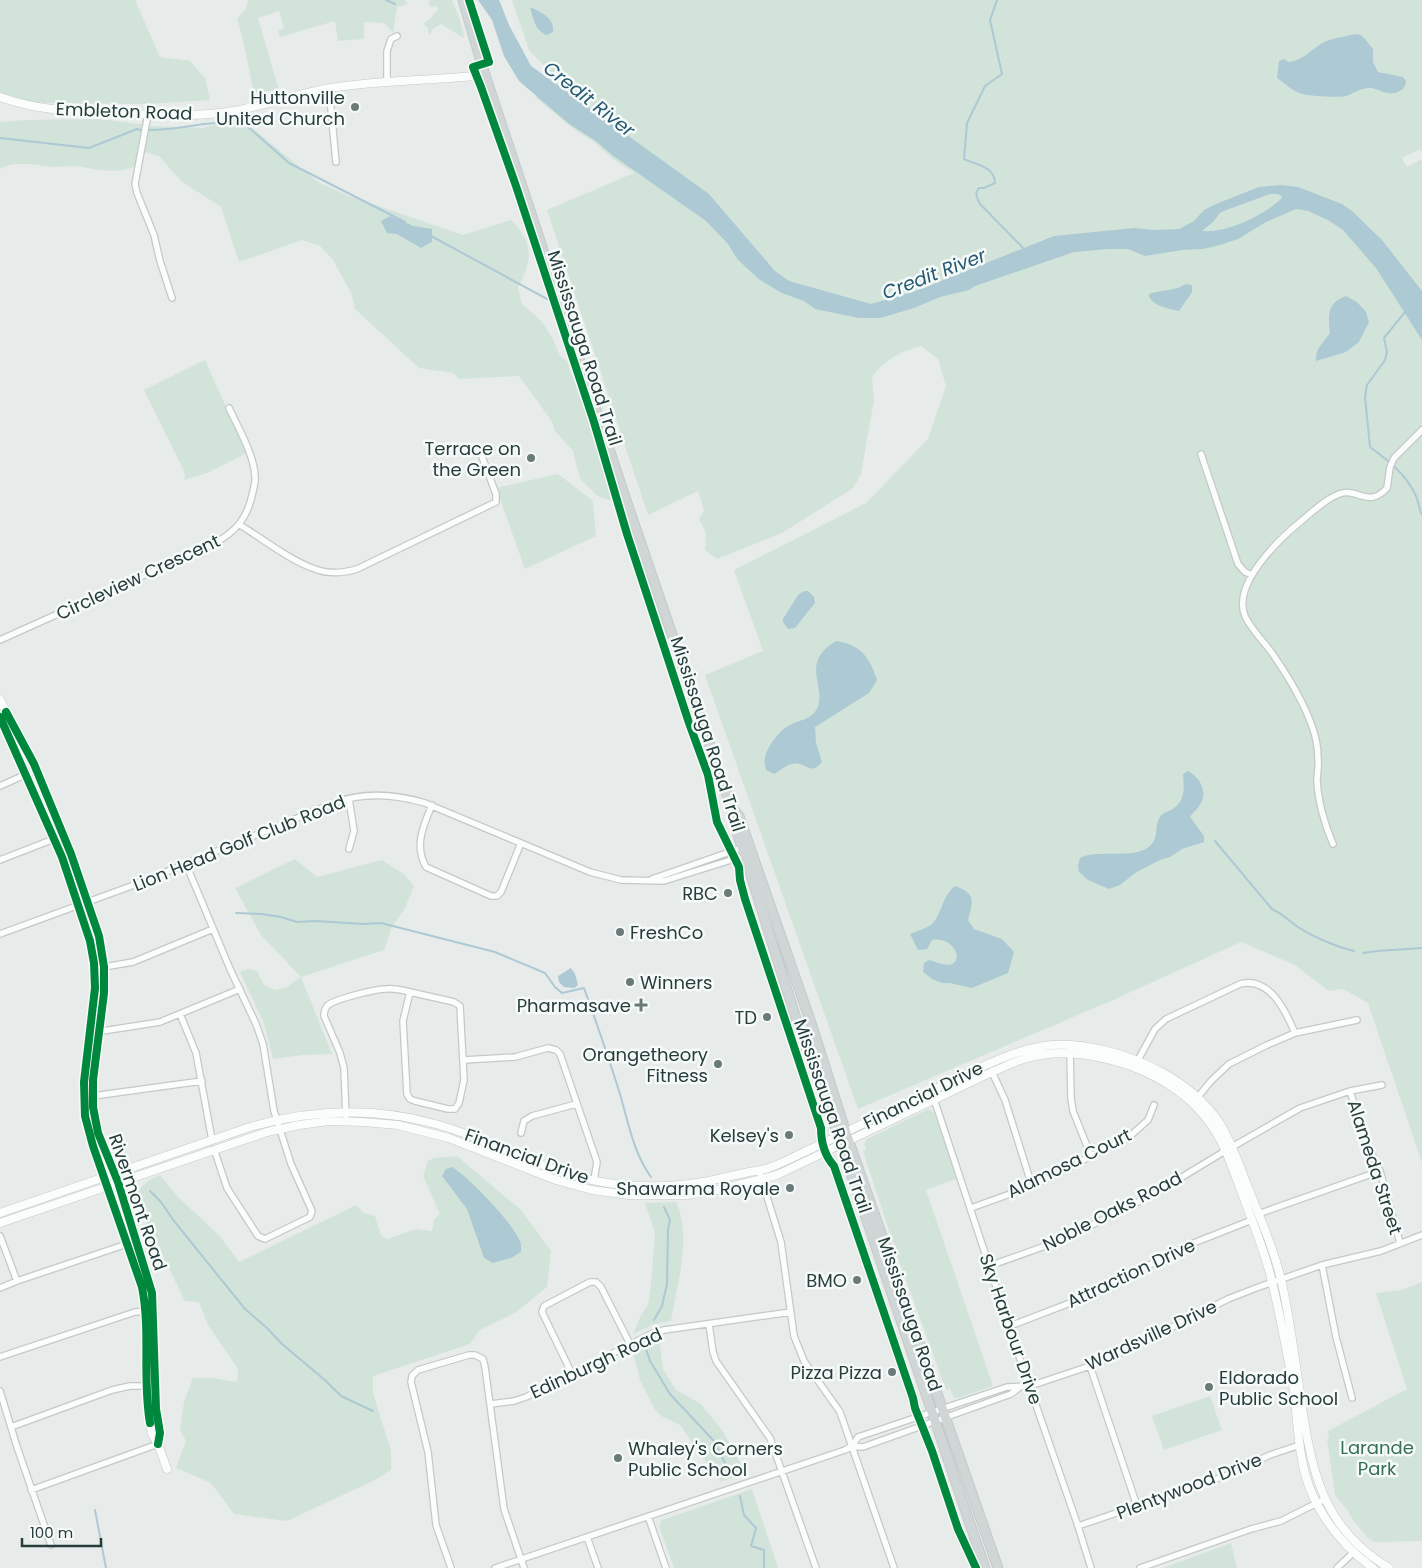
<svg xmlns="http://www.w3.org/2000/svg" width="1422" height="1568" font-family="Poppins,sans-serif">
<style>
.green{fill:#d2e3da}
.water{fill:#adc9d4;fill-rule:evenodd}
.lines{fill:none;stroke-linecap:round;stroke-linejoin:round}
.stream{stroke:#adc9d4;stroke-width:2}
.minor-casing{stroke:#c4c9c7;stroke-width:8}
.tertiary-casing{stroke:#c4c9c7;stroke-width:9}
.primary-casing{stroke:#c3cac9;stroke-width:11}
.minor{stroke:#fbfcfc;stroke-width:5.5}
.tertiary{stroke:#fbfcfc;stroke-width:8}
.primary{stroke:#cfd6d5;stroke-width:9}
.cycleway-casing{stroke:#f6faf8;stroke-width:11}
.cycleway{stroke:#00873e;stroke-width:8}
.poi-dot{fill:#6a7a78;stroke:#f6faf8;stroke-width:2}
.labels{text-anchor:middle;dominant-baseline:central;stroke-width:5;stroke-linejoin:round;paint-order:stroke}
.poi-label{font-size:18px;fill:#263d3b;stroke:#f6faf8;text-anchor:end}
.street-label{font-size:18px;fill:#263d3b;stroke:#f6faf8}
.park-label{font-size:18px;fill:#357055;stroke:#f6faf8}
.water-label{font-size:19px;font-style:italic;fill:#265a73;stroke:#f6faf8}
</style>
<rect width="100%" height="100%" fill="#e7ecea"/>
<path class="green" d="M0,0H135L160,57L190,61L205,78L210,100L148,104L33,103L0,94Z
M249,0H404L408,4L397,7L393,33L391,31L385,23L364,22V39L338,41L335,21L280,37L278,31L284,28L279,11L258,18L279,90L254,93C248,68 245,43 237,19L245,10Z
M429,0H452L460,20L464,38L441,24L433,29L429,36L428,28L423,24C429,22 433,14 438,10L437,5L432,7L429,5Z
M512,0H1422V152L1420,149L1402,158L1407,167L1422,159V1163L1368,1003L1343,989L1329,991L1295,965L1241,942L1113,1000L858,1109L705,675L763,651L734,570L866,503L928,439L946,386L938,359L921,346C897,353 888,358 872,377L874,400L861,474L853,488L782,533L717,559L705,550L706,533L699,519L704,510L698,491L648,515L547,210L634,173L613,159L593,141L576,131L535,97L551,73L529,50Z
M240,118L318,182L349,196L463,235L511,220C535,245 532,260 518,288L522,304L541,321L552,337L560,356L567,361L599,450L602,465L612,492V501L597,496L580,479L573,451L555,431L551,420L519,376L460,379L453,373L419,368L355,309L351,293L333,260L320,246L302,240L239,262L221,207L181,181L159,156L145,152C142,156 139,162 136,165C120,177 89,167 72,166C65,166 59,167 52,167C35,165 16,160 0,169V122L24,120L99,119L153,126L203,128Z
M205,360L247,453L207,473L184,480L185,475L183,469L144,390Z
M558,474L593,501L596,536L525,569L496,488Z
M295,859L317,877L382,860L404,874L414,886L405,908L392,927L384,950L301,977L332,1054L302,1055L273,1059L264,1023L240,972L248,969L257,971L264,985L275,990L285,988L301,977L261,935L235,888Z
M929,1109L934,1113L958,1178L926,1190L993,1386L958,1398H954L950,1388L946,1390L897,1255L863,1151L866,1150L864,1145L867,1139Z
M457,1156L521,1210L551,1251L547,1287L515,1313L480,1330L470,1344L373,1376V1393L391,1451V1470L375,1480L287,1521L234,1514L211,1483L176,1468L186,1441L180,1430L184,1402L193,1378H213L237,1382L238,1369L208,1325L199,1302L185,1301L134,1198C141,1186 147,1180 160,1175L178,1197L220,1236L239,1262L356,1205L364,1213L375,1216L381,1236L388,1239L416,1229L432,1231L434,1220L440,1214L423,1176L428,1161L434,1158Z
M676,1202C692,1234 677,1287 671,1321L654,1324L633,1334L641,1315L648,1305L651,1284L655,1233L645,1203Z
M1422,1282V1541L1374,1542L1368,1538L1353,1520L1347,1510L1335,1495L1327,1439L1329,1437L1328,1431L1407,1389L1376,1293L1402,1290Z
M659,1339L663,1369L676,1390L700,1403L722,1430L746,1473L720,1482L680,1425L661,1416L655,1410L640,1380L633,1351Z
M1210,1396L1222,1430L1164,1450L1152,1416Z
M752,1489L778,1568H674L659,1526L662,1520Z
M1231,1543L1237,1568H1163Z"/>
<path class="water" d="M478,0H499L509,25L531,66L709,194L775,271L789,281L871,304L916,291L1054,236L1134,228L1154,230L1179,229L1194,221L1204,210L1216,204L1259,187L1281,185L1298,187L1342,204L1352,211L1382,240L1422,291V340L1376,268L1343,230L1328,220L1308,211L1296,209L1266,222L1238,239L1220,245L1203,249L1182,250L1145,256L1128,249H1108L1074,252L975,286L969,290L940,297L914,308L880,318H859L815,309L804,301L782,293L760,280L738,260L728,244L706,221L612,155L597,142L568,123L519,81L504,56L492,20ZM1270,194H1277L1282,196L1281,199C1262,216 1228,233 1202,231L1213,222L1221,212Z
M530,7C541,12 555,18 553,32L547,35C535,31 533,18 530,7Z
M1355,34L1361,35L1365,39L1373,49V62L1378,72L1403,77L1406,81C1406,87 1401,92 1394,93C1386,95 1379,89 1371,88C1362,87 1354,93 1346,96C1339,98 1310,96 1303,94C1293,92 1286,84 1277,78L1279,61L1284,59L1288,62C1304,61 1314,46 1327,41C1336,37 1345,37 1355,34Z
M390,216L413,226L432,229V242L421,248L397,234L387,233L381,221Z
M1186,284L1192,285V292L1179,311C1169,309 1154,306 1149,297V294L1152,293L1178,288Z
M1346,296L1357,302L1366,312L1369,322L1359,342L1346,352L1316,361C1315,349 1323,343 1330,333C1328,315 1327,303 1346,296Z
M804,591H808L814,597L815,603L795,628L788,629L783,622V619L798,595Z
M836,641C861,645 869,656 877,680L869,693L815,727L816,743L822,762C810,777 806,761 792,764C786,765 780,771 774,774L766,770C765,766 764,761 765,758C767,746 780,730 790,725C799,720 808,720 814,713C832,692 796,664 836,641Z
M1188,771C1198,776 1207,789 1202,801C1200,807 1193,812 1190,817L1204,836V842L1182,849L1170,857L1160,860L1135,873L1120,885L1109,889L1088,880L1079,872L1078,866L1080,858C1098,848 1135,861 1151,845C1159,837 1154,826 1160,817C1164,812 1168,812 1173,809C1186,800 1184,787 1183,774Z
M955,886C978,894 972,903 968,920L974,929L1002,939L1014,952L1008,973L972,988L950,983H942L932,979L923,972L924,963L929,960C935,961 945,967 952,964C964,959 952,936 932,940L927,949L918,950L910,934C917,931 927,928 932,924C942,914 941,898 955,886Z
M571,968L575,974L578,985L574,988L564,987L559,982L558,976Z
M452,1167C468,1176 517,1227 521,1244C521,1247 521,1249 521,1252L511,1258L493,1263L484,1258L467,1209L442,1176L446,1169Z"/>
<g class="lines">
<path class="stream" d="M386,0L395,4
M997,0L990,20L1002,74L985,86L967,123L964,159C977,165 994,166 995,183L984,188H979C974,193 977,198 980,204L1024,249
M149,130C168,130 185,127 204,124C217,123 226,123 239,119L289,163L405,222
M0,138L89,148L137,129L140,130
M431,236L549,300
M1405,312L1384,338L1387,352L1385,360L1367,385L1365,397L1370,447C1389,461 1406,474 1416,496C1419,502 1419,509 1422,515
M1215,841L1272,909C1285,915 1287,920 1298,927C1313,937 1337,947 1354,951
M236,913L262,914L281,917L297,922L316,921L363,924L381,923L495,952L545,973L555,987L562,993L584,988C597,1024 609,1059 620,1094C628,1122 634,1154 651,1177
M1363,953C1383,949 1402,950 1422,948
M150,1191L161,1202L174,1221L245,1309L267,1328L282,1344L326,1381L341,1396L373,1411
M654,1320L662,1306L667,1284L668,1229L670,1220L664,1207
M646,1349L650,1361L670,1394L714,1441L731,1475
M740,1496L744,1515L756,1528L751,1546L764,1550V1568
M95,1510L106,1568"/>
<defs>
<path id="minor" d="M387,82V51L391,39L397,36
M329,88L336,162
M148,114L135,184L137,193L154,235L160,261L172,298
M1201,454L1238,564L1245,572L1252,575
M240,525C263,539 289,560 315,569C328,574 344,573 357,569L496,502V494L481,454
M0,640L213,544C236,532 248,518 253,491C254,487 256,481 255,476C254,455 238,427 229,408
M0,786L36,770
M432,805C423,826 414,846 426,867L491,896H497L501,892L521,843
M1333,844C1325,826 1318,801 1317,781C1317,774 1319,766 1318,759C1318,749 1316,738 1313,729C1304,702 1288,676 1272,653C1264,642 1250,628 1245,616C1232,585 1277,541 1299,523C1311,513 1324,500 1339,494C1358,487 1368,509 1387,488L1390,467L1394,458L1422,430
M349,849L354,831L349,799
M0,860L54,839
M186,864L230,969L256,1024L263,1044L274,1111L291,1164L312,1211L310,1217L265,1239L258,1236L227,1188L214,1149
M652,879L744,847
M0,934L134,885L334,803C363,792 395,794 425,803L590,872L621,880L664,881L747,855
M104,967L133,962L213,929
M410,992L454,1002L460,1006L464,1080L459,1103L455,1109H448L415,1101L410,1099L407,1094L403,1021Z
M180,1014L196,1053L212,1140
M90,1033L160,1022L240,989
M1070,1050L1071,1098L1073,1111L1091,1156
M464,1060L515,1057L548,1048L556,1050L560,1054L597,1162L594,1180
M1138,1060L1155,1029L1166,1019L1240,984C1270,976 1286,1012 1295,1033
M992,1072L1005,1100L1032,1186
M1350,1091L1367,1144L1380,1171L1400,1243
M93,1096L202,1081
M933,1096L1021,1362L1078,1526L1091,1568
M1197,1098L1211,1081L1229,1064L1267,1045L1295,1033L1357,1020
M346,1116L344,1068L340,1053L324,1016C324,1011 325,1008 328,1005C336,999 375,989 386,989C394,988 402,990 410,992
M521,1133L524,1121L532,1116L576,1104
M759,1171L781,1242L794,1336L804,1361L840,1412L894,1568
M971,1208L1032,1186L1129,1137L1148,1120L1154,1105
M1258,1214L1380,1171
M0,1236L17,1281
M1322,1265L1336,1337L1352,1398
M989,1266L1062,1240L1154,1194L1225,1151L1300,1108L1350,1091L1382,1085
M0,1288L17,1281L127,1244
M709,1324L713,1352L716,1361L770,1438L816,1568
M1010,1326L1088,1296L1191,1244L1252,1220
M0,1357L135,1312L154,1310
M1090,1366L1137,1506
M572,1374L542,1312L544,1306L548,1304L590,1282H596L601,1287L630,1344
M0,1391L17,1447L51,1545
M491,1404L514,1401L526,1397L653,1333L664,1330L791,1312
M11,1427L112,1390L130,1386H146
M852,1446L863,1447L1011,1394L1020,1387
M31,1490L158,1444
M648,1516L666,1568
M1078,1526L1225,1476L1270,1455L1300,1445
M587,1537L598,1568
M451,1568L436,1525L428,1452L411,1382L412,1376L418,1370L469,1355H475L483,1359L485,1367L504,1509L524,1568
M495,1568L845,1450L852,1446L858,1437L1007,1387L1030,1386L1090,1366L1131,1348L1228,1299L1256,1288L1322,1265L1381,1251L1422,1235
M1140,1568L1251,1529L1281,1521L1325,1499
M1337,1568L1354,1552"/>
<path id="tertiary" d="M0,97C41,112 85,112 128,114C163,115 199,117 234,111C271,104 307,90 345,86C392,80 439,80 485,75
M0,700L34,764L71,854L99,936L104,967V993L93,1080V1107L98,1133L118,1182L152,1293L156,1409L160,1433L158,1444
M0,717L62,857L90,941L94,963L95,988L84,1082L85,1116L93,1146L142,1287L145,1311L148,1410L152,1434L158,1444L167,1469
M0,1213L250,1127C313,1109 377,1107 439,1125C478,1136 515,1155 553,1169C594,1184 638,1189 681,1185C705,1183 726,1177 749,1172C757,1171 764,1170 771,1167C786,1162 799,1154 813,1148C861,1125 909,1101 958,1078C986,1065 1013,1051 1044,1046C1063,1043 1085,1046 1104,1050C1148,1061 1193,1084 1219,1122C1231,1141 1239,1164 1247,1185C1261,1220 1277,1256 1284,1293C1292,1333 1297,1374 1303,1414C1314,1481 1327,1531 1389,1568
M0,1223L267,1132L299,1125L329,1121L363,1122L398,1125L449,1138L556,1180L592,1190L629,1195H687L718,1190L777,1175L992,1072C1004,1067 1016,1061 1027,1058C1061,1048 1099,1055 1131,1066C1163,1078 1193,1098 1212,1126C1225,1145 1232,1167 1240,1188C1250,1215 1261,1242 1269,1270C1279,1308 1286,1347 1293,1385C1297,1410 1297,1435 1302,1460C1309,1503 1338,1543 1373,1568"/>
<path id="primary" d="M463,0L485,75L626,500L731,807L732,818L745,856L798,1025L834,1123L985,1568
M731,807L739,816L811,1023L846,1133L998,1568"/>
</defs>
<use href="#minor" class="minor-casing"/>
<use href="#tertiary" class="tertiary-casing"/>
<use href="#primary" class="primary-casing"/>
<use href="#minor" class="minor"/>
<use href="#tertiary" class="tertiary"/>
<use href="#primary" class="primary"/>
<defs>
<path id="cycleway" d="M469,0L489,62L473,67L481,87L516,186L594,422L627,534L689,723L708,775L717,822L739,867L740,880L745,899L821,1128C821,1142 825,1156 834,1166L913,1398L915,1408L932,1451L958,1529L976,1568
M6,712L34,764L71,854L99,936L104,967V993L93,1080V1107L98,1133L118,1182L152,1293L156,1409L160,1433L158,1444
M0,717L62,857L90,941L94,963L95,988L84,1082L85,1116L93,1146L142,1287C151,1332 142,1378 150,1423"/>
</defs>
<use href="#cycleway" class="cycleway-casing"/>
<use href="#cycleway" class="cycleway"/>
</g>
<g class="poi-dot">
<circle cx="355" cy="107" r="5"/>
<circle cx="531" cy="458" r="5"/>
<circle cx="728" cy="893" r="5"/>
<circle cx="620" cy="932" r="5"/>
<circle cx="630" cy="982" r="5"/>
<path d="M638.5 997.5h5v5h5v5h-5v5h-5v-5h-5v-5h5z"/>
<circle cx="767" cy="1017" r="5"/>
<circle cx="718" cy="1064" r="5"/>
<circle cx="789" cy="1135" r="5"/>
<circle cx="790" cy="1188" r="5"/>
<circle cx="857" cy="1280" r="5"/>
<circle cx="892" cy="1372" r="5"/>
<circle cx="1209" cy="1387" r="5"/>
<circle cx="618" cy="1458" r="5"/>
</g>
<g class="labels">
<g class="poi-label">
<text x="345" y="97">Huttonville<tspan x="345" dy="21">United Church</tspan></text>
<text x="521" y="448">Terrace on<tspan x="521" dy="21">the Green</tspan></text>
<text x="718" y="893">RBC</text>
<text x="630" y="932" text-anchor="start">FreshCo</text>
<text x="640" y="982" text-anchor="start">Winners</text>
<text x="631" y="1005">Pharmasave</text>
<text x="757" y="1017">TD</text>
<text x="708" y="1054">Orangetheory<tspan x="708" dy="21">Fitness</tspan></text>
<text x="779" y="1135">Kelsey's</text>
<text x="780" y="1188">Shawarma Royale</text>
<text x="847" y="1280">BMO</text>
<text x="882" y="1372">Pizza Pizza</text>
<text x="1219" y="1377" text-anchor="start">Eldorado<tspan x="1219" dy="21">Public School</tspan></text>
<text x="628" y="1448" text-anchor="start">Whaley's Corners<tspan x="628" dy="21">Public School</tspan></text>
</g>
<g class="street-label">
<text transform="translate(124 111) rotate(2)">Embleton Road</text>
<text transform="translate(585 348) rotate(72)">Mississauga Road Trail</text>
<text transform="translate(138 577) rotate(-25)">Circleview Crescent</text>
<text transform="translate(708 734) rotate(72)">Mississauga Road Trail</text>
<text transform="translate(239 843) rotate(-22)">Lion Head Golf Club Road</text>
<text transform="translate(923 1095) rotate(-26)">Financial Drive</text>
<text transform="translate(833 1116) rotate(71)">Mississauga Road Trail</text>
<text transform="translate(527 1156) rotate(20)">Financial Drive</text>
<text transform="translate(1069 1163) rotate(-26)">Alamosa Court</text>
<text transform="translate(1375 1167) rotate(72)">Alameda Street</text>
<text transform="translate(138 1202) rotate(71)">Rivermont Road</text>
<text transform="translate(1112 1211) rotate(-27)">Noble Oaks Road</text>
<text transform="translate(1131 1273) rotate(-25)">Attraction Drive</text>
<text transform="translate(910 1314) rotate(71)">Mississauga Road</text>
<text transform="translate(1011 1329) rotate(71)">Sky Harbour Drive</text>
<text transform="translate(1151 1335) rotate(-25)">Wardsville Drive</text>
<text transform="translate(596 1363) rotate(-25)">Edinburgh Road</text>
<text transform="translate(1189 1486) rotate(-21)">Plentywood Drive</text>
</g>
<g class="park-label">
<text x="1377" y="1447">Larande<tspan x="1377" dy="21">Park</tspan></text>
</g>
<g class="water-label">
<text transform="translate(589 99) rotate(38)">Credit River</text>
<text transform="translate(934 274) rotate(-21)">Credit River</text>
</g>
</g>
<path d="M22 1538v8h79v-8" fill="none" stroke="#263d3b" stroke-width="2.5"/>
<text x="30" y="1538" font-size="15" fill="#263d3b" stroke="#f6faf8" stroke-width="4" paint-order="stroke">100 m</text>
</svg>
